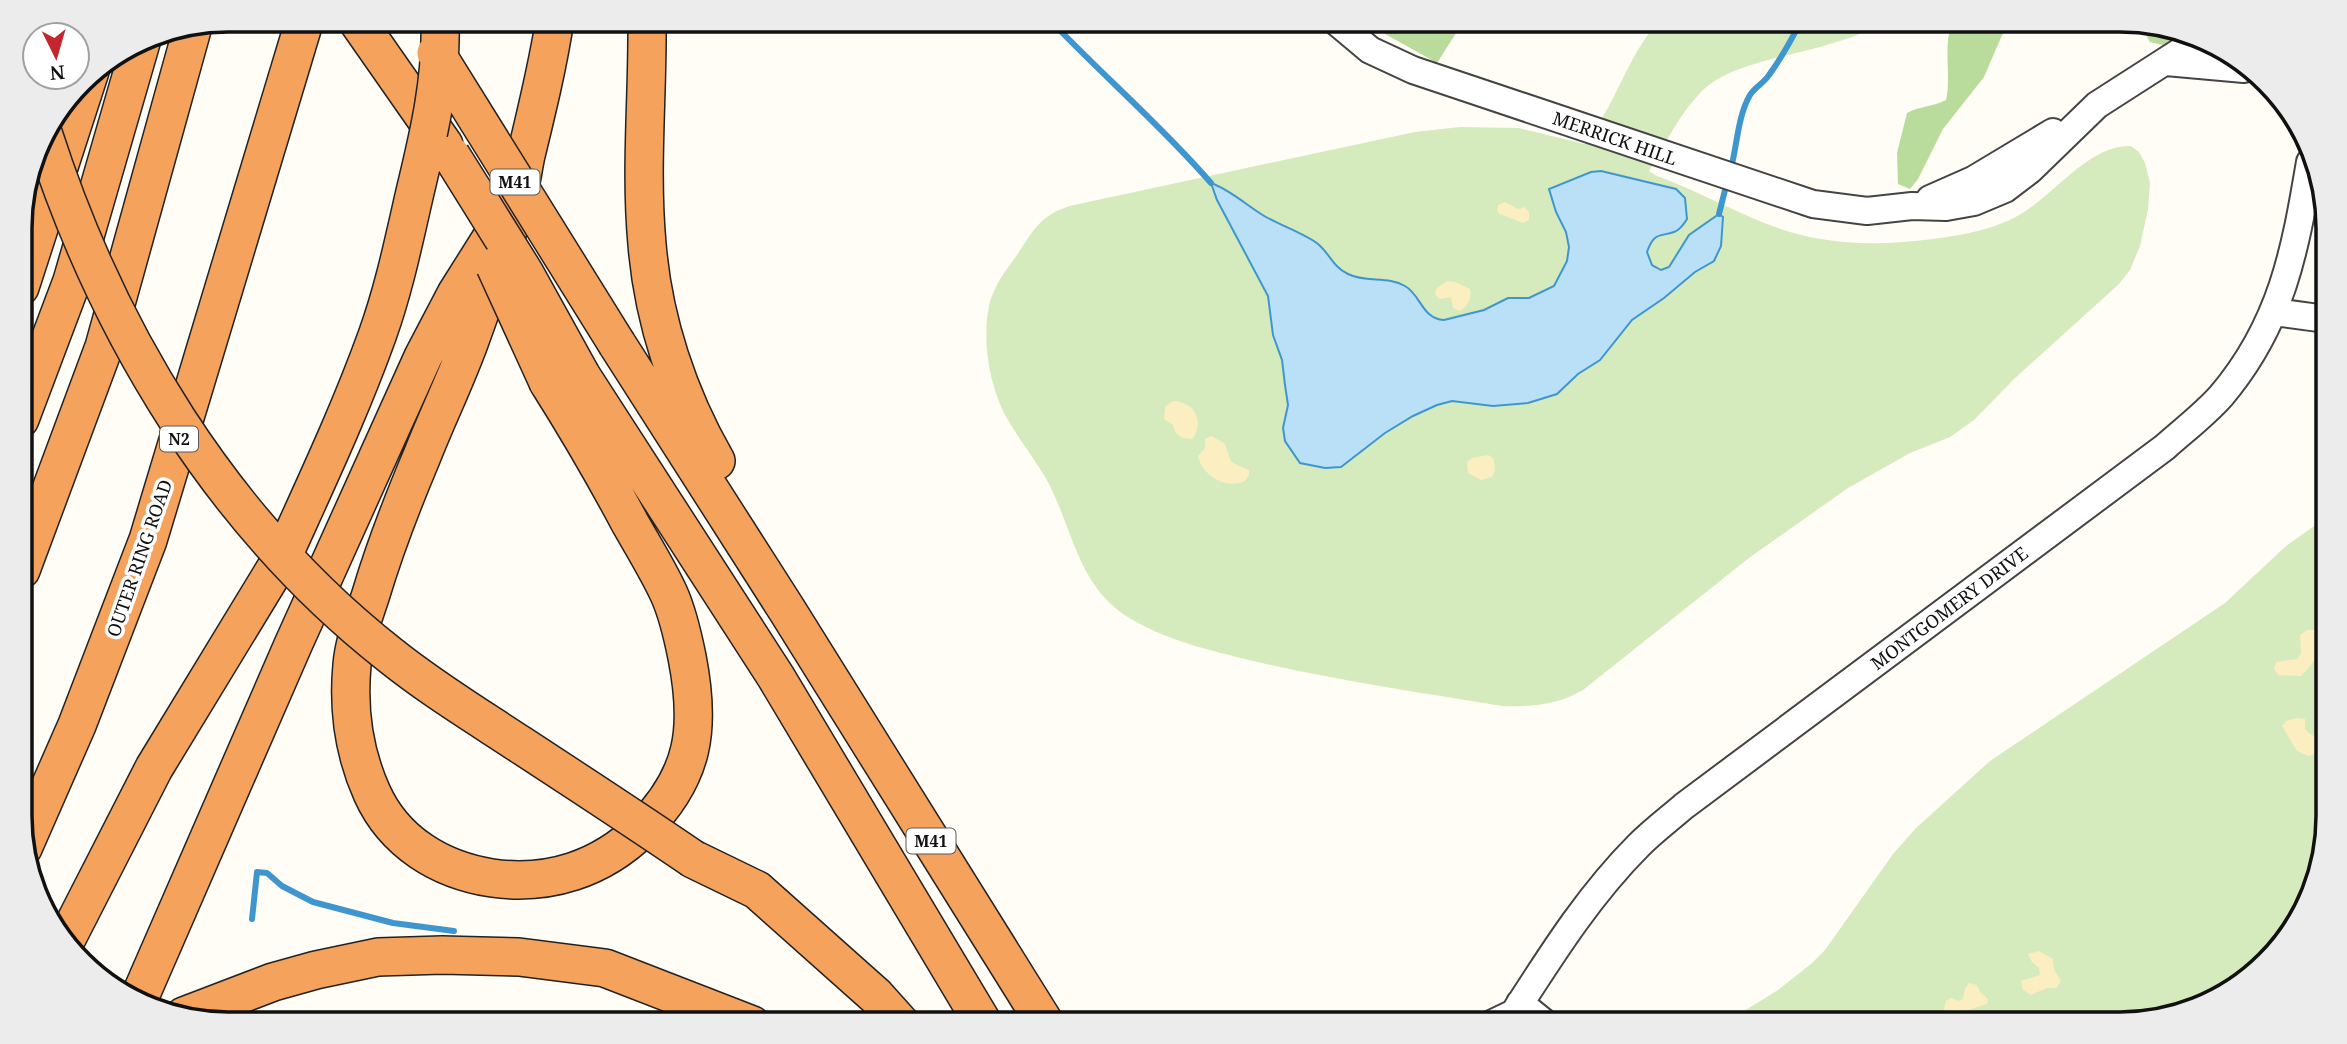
<svg xmlns="http://www.w3.org/2000/svg" width="2347" height="1044" font-family="'Noto Serif',serif">
<style>
.green{fill:#d5ebbd}
.forest{fill:#b9dc9c}
.sand{fill:#fbeec1}
.water{fill:#b9e0f7;stroke:#3f96cf;stroke-width:2}
.lines{fill:none;stroke-linecap:round;stroke-linejoin:round}
.stream{stroke:#3f96cf;stroke-width:6}
.minor-casing{stroke:#444;stroke-width:30}
.highway-casing{stroke:#222;stroke-width:40}
.minor{stroke:#fff;stroke-width:26}
.highway{stroke:#f5a25d;stroke-width:37}
.highway-bridge-casing{stroke:#222;stroke-width:40;stroke-linecap:butt}
.highway-bridge{stroke:#f5a25d;stroke-width:37}
.labels{text-anchor:middle;dominant-baseline:central;stroke-width:7;stroke-linejoin:round;paint-order:stroke}
.shield{fill:#fff;stroke:#585858;stroke-width:2}
.shield-label{font-size:16px;font-weight:bold;fill:#111}
.street-label{font-size:18px;fill:#111;stroke:#fff}
.rim{fill:none;stroke:#111;stroke-width:3.5}
</style>
<rect width="100%" height="100%" fill="#fffdf5"/>
<path class="green" d="M1661,19H1892C1866,33 1840,42 1812,49C1779,58 1727,66 1702,91C1680,113 1665,144 1649,171L1657,176C1702,192 1744,218 1790,232C1837,246 1885,245 1933,239C1963,235 1998,229 2024,212C2056,192 2091,144 2131,146L2139,152L2145,163L2150,183L2148,209L2140,246L2130,270L2119,284L2015,378L1974,420L1950,437L1910,453L1848,488L1749,558L1583,690C1558,705 1531,707 1502,706C1422,693 1341,681 1262,663C1217,652 1172,643 1131,619C1078,588 1074,532 1048,482C1035,459 1018,438 1005,415C989,383 982,341 989,306C993,287 1006,270 1017,255C1034,229 1042,213 1074,205L1415,132L1460,127L1519,128L1585,144C1593,131 1602,119 1609,106C1625,76 1637,44 1661,19Z
M2327,517L2328,817L2312,896L2284,944L2235,989L2133,1024H1723L1778,990L1811,964L1825,950L1893,854L1916,828L1990,761L2225,603L2286,546Z"/>
<path class="forest" d="M1353,19H1381L1391,28L1421,19H1465L1437,63L1378,30Z
M1955,19H2009L1984,77L1943,129L1918,179L1910,189L1898,184L1897,153L1907,113C1919,106 1933,107 1946,100C1952,77 1941,38 1955,19Z
M2139,23L2196,35L2163,45L2150,42Z"/>
<path class="sand" d="M1505,202L1518,209L1525,207L1529,212V220L1523,223L1500,214L1497,211L1498,205Z
M1447,281L1455,282L1470,289C1472,298 1468,306 1460,311L1453,308L1451,297L1440,299L1435,294L1436,289Z
M1173,401C1196,403 1204,420 1193,439L1182,438L1175,432L1173,425L1164,419L1165,407Z
M1211,436L1224,443C1234,465 1225,460 1249,470V475L1245,481C1227,490 1202,476 1198,456L1205,448V439Z
M1488,455L1493,458C1495,465 1496,471 1492,477L1481,480L1468,473L1467,462L1472,458Z
M2307,630H2321L2325,634C2327,645 2310,668 2301,676L2278,675L2274,669L2276,662L2297,659L2301,653L2300,635Z
M2296,718L2305,719V729L2310,734L2321,739L2328,736V751L2308,756L2297,751L2282,726L2286,721Z
M2039,951L2053,959L2054,970L2061,981L2056,988H2047L2031,995L2023,990L2021,981L2040,975L2039,968L2032,962L2028,954Z
M1969,983L1977,985L1980,992L1988,999L1987,1004L1968,1010L1956,1017L1948,1016L1944,1009L1946,1001L1951,998L1959,1001L1963,999L1965,988Z"/>
<path class="water" d="M1601,171L1676,189L1685,198L1687,219C1684,224 1680,230 1674,232C1659,237 1654,232 1647,252L1652,265L1661,270L1669,267L1689,235L1719,214L1723,217L1721,246L1714,261L1695,272L1664,298L1632,320L1600,360L1578,374L1557,394L1528,403L1493,406L1452,401L1437,405L1413,416L1385,433L1341,467L1325,468L1300,463L1285,441L1283,428L1288,405L1285,385L1282,360L1273,335L1268,296L1217,200L1211,183C1231,190 1247,206 1266,217C1280,225 1307,235 1318,244C1330,254 1332,266 1348,274C1366,283 1388,276 1405,286C1421,295 1422,319 1444,320L1484,310L1508,298H1529L1554,286L1567,261L1569,247L1566,232L1556,212L1549,189L1591,172Z"/>
<g class="lines">
<path class="stream" d="M1049,19C1102,75 1161,125 1211,183
M1731,168C1737,146 1738,115 1750,95C1755,87 1764,83 1769,75C1782,57 1792,39 1802,19
M1719,214L1727,182
M252,919L257,872L267,873L282,886L313,902L393,923L454,931"/>
<defs>
<path id="minor" d="M1333,19L1370,50L1413,70L1813,204L1867,211L1912,206L1946,207L1974,202L2005,189L2030,170L2097,105L2178,53L2209,43
M2166,62L2244,69
M1930,199L1973,180L2053,132
M2275,312L2326,319
M1520,1003L1546,1024
M1491,1024L1514,1013
M1514,1024V1013C1552,954 1589,895 1639,845C1653,831 1669,819 1684,806L2165,447C2184,430 2204,415 2221,396C2282,324 2295,251 2310,162"/>
<path id="highway" d="M356,19L444,145
M647,19C648,94 640,169 647,244C653,319 678,395 716,461
M20,287L90,71
M617,344L787,610L1046,1025
M581,375L776,677L984,1025
M548,382C577,428 604,474 630,523C643,546 658,570 669,594C678,614 683,637 687,657C701,728 695,776 642,829C601,869 549,886 492,878C440,870 394,842 372,793C354,753 348,708 352,665C354,641 364,616 371,594C385,547 403,501 422,456C437,418 455,381 469,343C485,299 501,255 514,211C520,193 522,174 526,155C537,110 548,65 555,19
M20,419L72,281L142,39
M21,570L104,347L193,26
M23,848L77,725L148,540L305,19
M693,859L757,890L876,996L902,1025
M64,944L154,768L283,556
M138,1001L293,645L423,357L456,294L490,240
M184,1016L273,982L316,970L378,957L442,955L519,957L605,968L752,1025"/>
</defs>
<use href="#minor" class="minor-casing"/>
<use href="#highway" class="highway-casing"/>
<use href="#minor" class="minor"/>
<use href="#highway" class="highway"/>
<defs>
<path id="highway-bridge" d="M436,53L617,344
M43,133C108,335 222,523 390,655C431,688 477,716 521,745C579,783 636,820 693,859
M451,155L524,272L581,375
M495,266L548,382
M283,556C316,483 350,411 377,336C394,289 404,240 415,192C429,134 442,79 440,19"/>
</defs>
<use href="#highway-bridge" class="highway-bridge-casing"/>
<use href="#highway-bridge" class="highway-bridge"/>
</g>
<g class="labels">
<g class="shield">
<rect x="490.5" y="169.5" width="49" height="25" rx="5"/>
<rect x="160" y="426.5" width="38" height="25" rx="5"/>
<rect x="906.5" y="828.5" width="49" height="25" rx="5"/>
</g>
<g class="shield-label">
<text x="515" y="182">M41</text>
<text x="179" y="439">N2</text>
<text x="931" y="841">M41</text>
</g>
<g class="street-label">
<text transform="translate(1615 138) rotate(19)">MERRICK HILL</text>
<text transform="translate(139 558) rotate(-71)">OUTER RING ROAD</text>
<text transform="translate(1949 608) rotate(-37)">MONTGOMERY DRIVE</text>
</g>
</g>
<path d="M0 0H2347V1044H0ZM228 32H2120A196 196 0 0 1 2316 228V816A196 196 0 0 1 2120 1012H228A196 196 0 0 1 32 816V228A196 196 0 0 1 228 32Z" fill="#ececec" fill-rule="evenodd"/>
<path class="rim" d="M228 32H2120A196 196 0 0 1 2316 228V816A196 196 0 0 1 2120 1012H228A196 196 0 0 1 32 816V228A196 196 0 0 1 228 32Z"/>
<g transform="translate(56 56) rotate(175)"><circle r="33" fill="#ffffff" stroke="#a0a0a0" stroke-width="2"/>
<path d="M0-5L12 26L0 18L-12 26Z" fill="#c4262e"/>
<text y="-10" font-size="19" font-weight="bold" text-anchor="middle" fill="#111111">N</text>
</g>
</svg>
